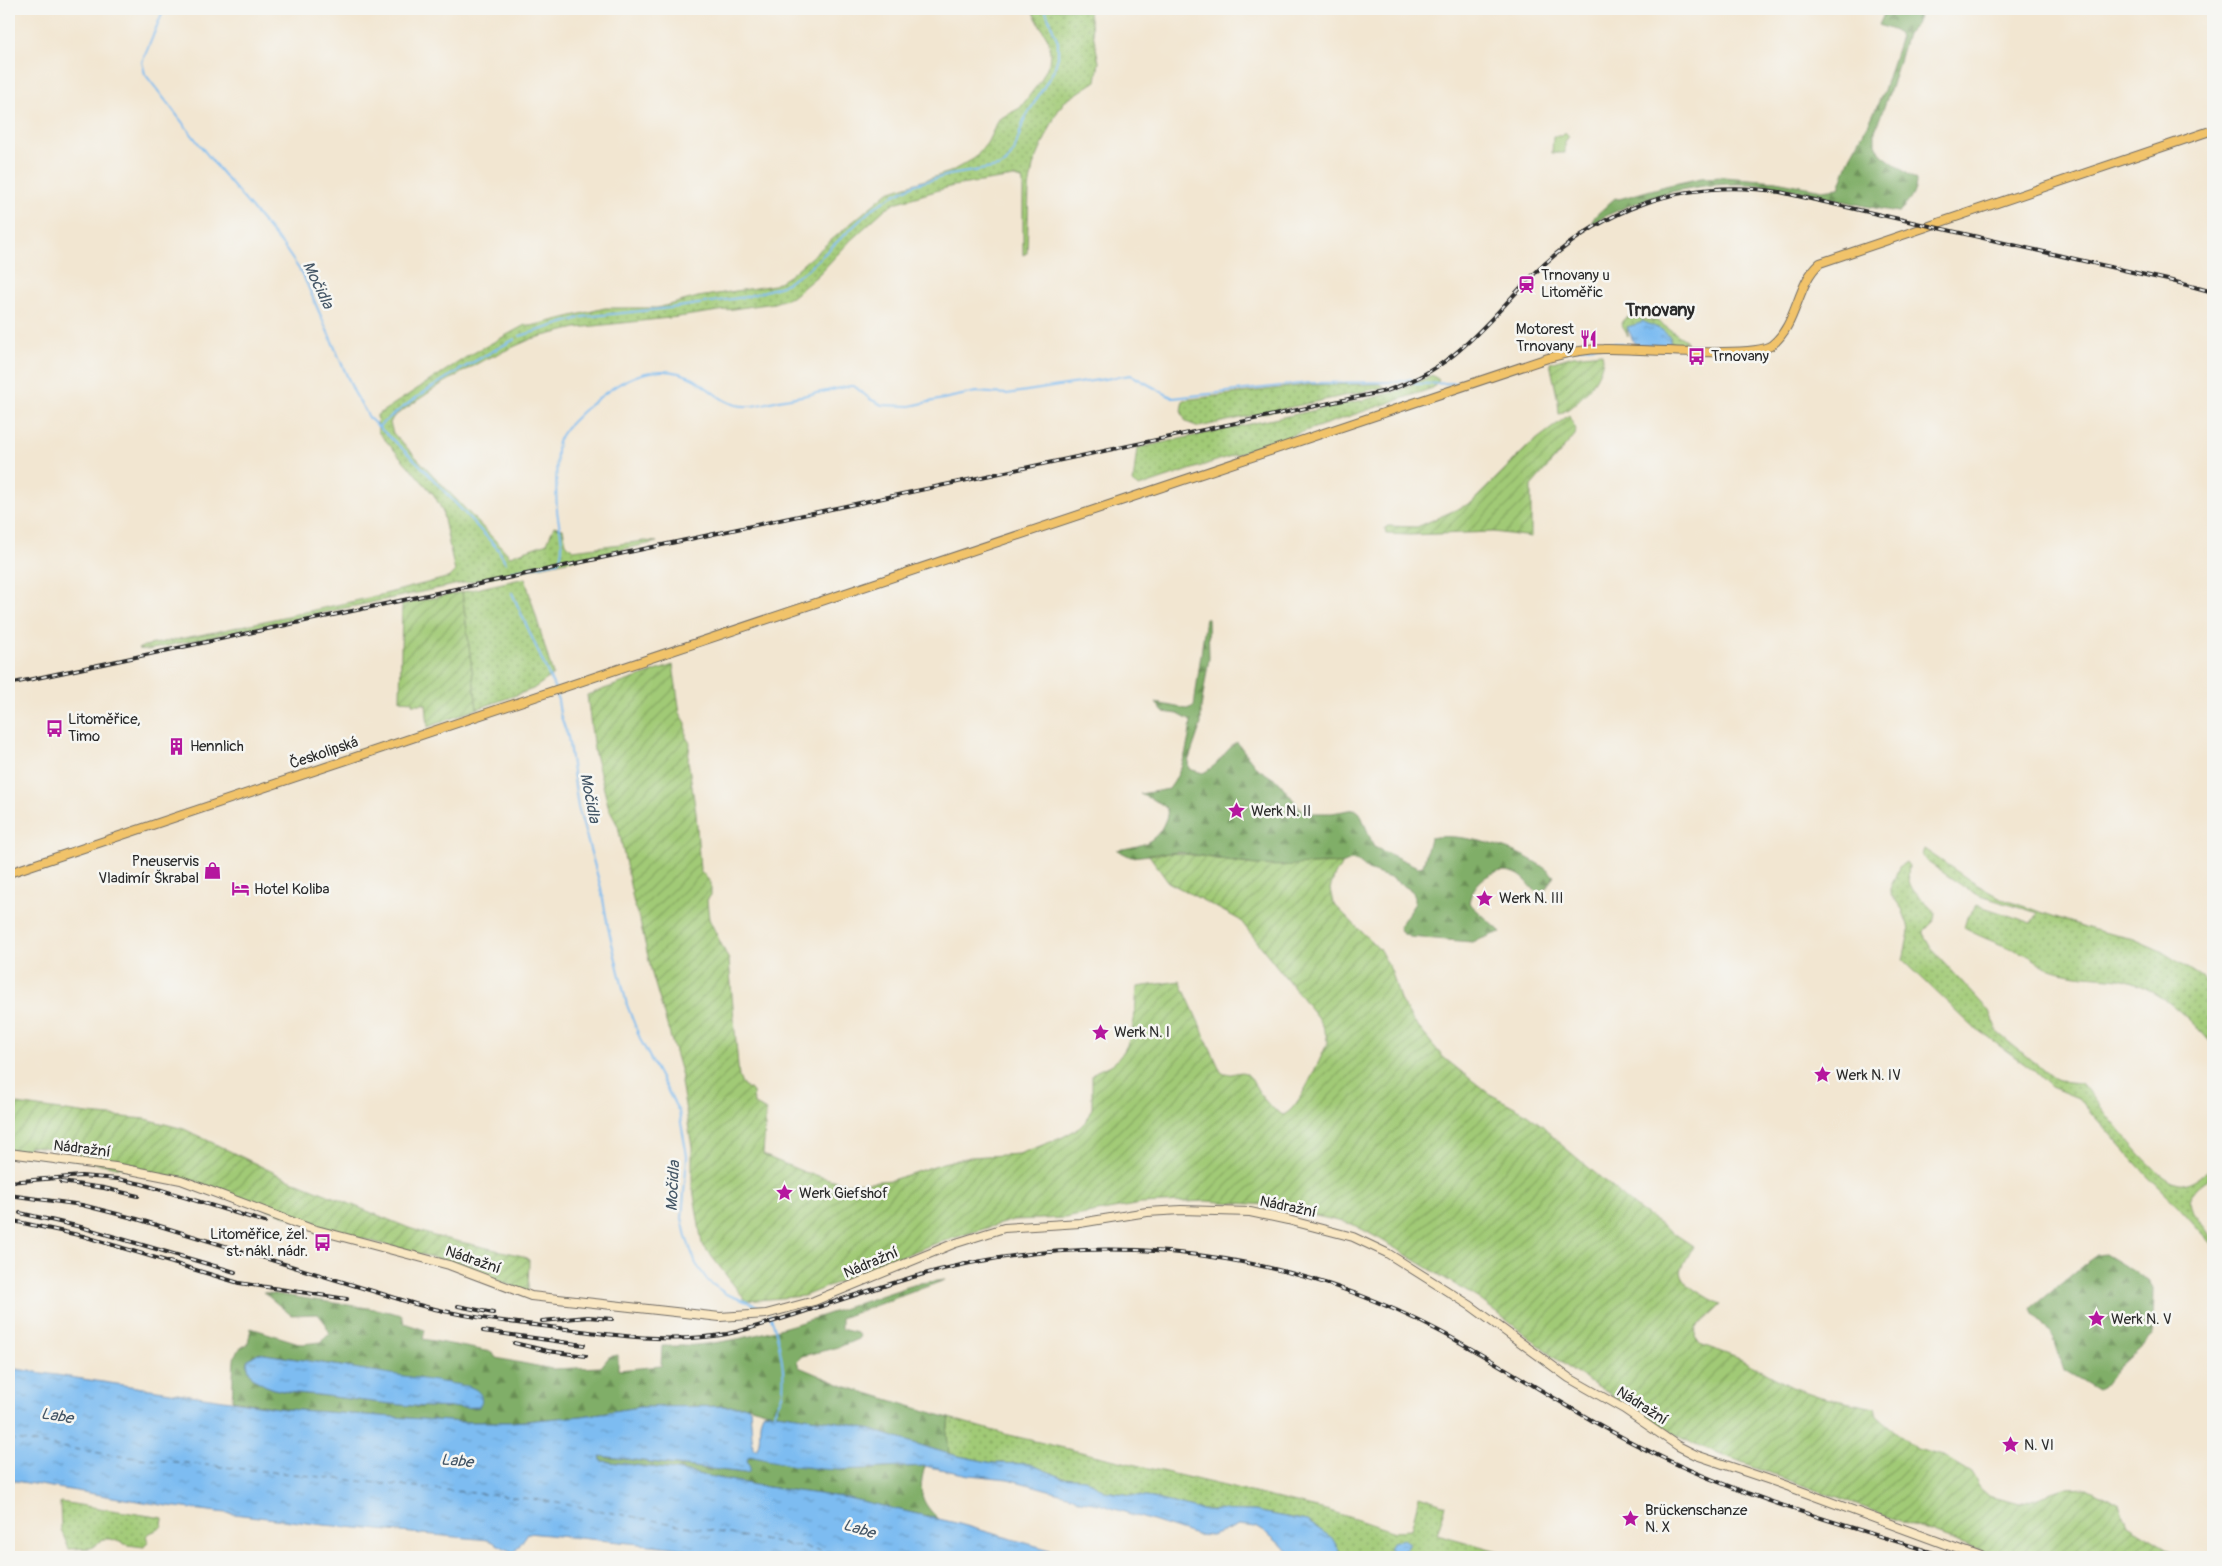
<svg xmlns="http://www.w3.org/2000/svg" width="2222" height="1566" font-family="Pangolin,sans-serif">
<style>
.grass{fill:url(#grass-dots);stroke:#667a50}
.forest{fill:url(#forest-firs);stroke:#566c49;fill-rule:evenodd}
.garden{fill:url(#garden-furrows);stroke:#667a50}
.pitch{fill:#a1ca76;stroke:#667a50}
.water{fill:url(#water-ripples);stroke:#54748e}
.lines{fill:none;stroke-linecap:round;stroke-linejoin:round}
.stream{stroke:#7dbcf1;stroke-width:2}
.ferry{stroke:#445666;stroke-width:1;stroke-dasharray:6 5;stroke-linecap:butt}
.secondary-casing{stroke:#716c65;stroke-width:10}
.primary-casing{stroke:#716c65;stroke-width:10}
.secondary{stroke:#f9e7c3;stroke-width:8}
.primary{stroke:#f1c36a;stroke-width:8}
.rail-casing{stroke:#2b2b2b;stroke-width:4}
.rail{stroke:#f6f6f2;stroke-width:2;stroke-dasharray:5.5;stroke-linecap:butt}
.labels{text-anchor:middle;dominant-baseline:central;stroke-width:5;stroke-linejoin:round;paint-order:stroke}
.poi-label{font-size:15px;fill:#2b2b2b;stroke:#f6f6f2;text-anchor:start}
.street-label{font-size:15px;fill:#2b2b2b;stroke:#f6f6f2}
.water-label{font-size:16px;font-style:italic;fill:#445666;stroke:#f6f6f2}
.quarter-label{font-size:18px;font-weight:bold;fill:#2b2b2b;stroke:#f6f6f2}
</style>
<defs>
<pattern id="grass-dots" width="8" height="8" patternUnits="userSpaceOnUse" patternTransform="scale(1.25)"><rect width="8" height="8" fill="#a1ca76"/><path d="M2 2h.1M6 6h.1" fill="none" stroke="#83a461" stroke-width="1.8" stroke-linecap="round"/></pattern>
<pattern id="forest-firs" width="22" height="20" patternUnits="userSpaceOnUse" patternTransform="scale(1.25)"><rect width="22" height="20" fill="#80ae67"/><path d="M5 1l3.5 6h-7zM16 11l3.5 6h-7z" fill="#698e55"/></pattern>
<pattern id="garden-furrows" width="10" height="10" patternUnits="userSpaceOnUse" patternTransform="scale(1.25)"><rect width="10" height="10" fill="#a1ca76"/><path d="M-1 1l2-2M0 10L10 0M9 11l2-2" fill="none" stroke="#83a461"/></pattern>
<pattern id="water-ripples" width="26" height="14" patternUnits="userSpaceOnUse" patternTransform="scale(1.25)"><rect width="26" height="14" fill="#7dbcf1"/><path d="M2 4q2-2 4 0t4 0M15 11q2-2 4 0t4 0" fill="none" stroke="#6799c3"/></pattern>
</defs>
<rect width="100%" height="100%" fill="#f6f6f2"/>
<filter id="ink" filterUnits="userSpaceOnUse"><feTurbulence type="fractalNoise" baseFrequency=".02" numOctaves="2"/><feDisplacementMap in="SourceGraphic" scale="10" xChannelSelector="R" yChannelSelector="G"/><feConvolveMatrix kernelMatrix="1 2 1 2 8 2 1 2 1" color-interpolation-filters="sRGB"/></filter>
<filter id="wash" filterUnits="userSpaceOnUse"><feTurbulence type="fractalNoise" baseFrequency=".0096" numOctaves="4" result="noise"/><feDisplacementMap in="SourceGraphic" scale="20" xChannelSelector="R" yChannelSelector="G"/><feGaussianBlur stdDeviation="1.12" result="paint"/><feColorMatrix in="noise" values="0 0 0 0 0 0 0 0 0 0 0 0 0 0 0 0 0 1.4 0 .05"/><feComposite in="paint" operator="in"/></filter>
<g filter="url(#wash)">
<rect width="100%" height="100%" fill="#f2e6d1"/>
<path class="grass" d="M1031,9H1088L1099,62L1096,81L1064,102L1056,114L1033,166L1029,189L1027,253L1023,255V184L1022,179L1014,177L953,186L898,202L886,208L851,240L818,275L792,297L774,303L678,317L576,328L531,339L480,362L440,385L393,417L390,423L393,433L510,556L547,543L554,526L563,529L566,543L573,550L644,541L657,542L148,650L138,649L144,646L215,632L377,596L450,577L455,572L442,510L434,495L378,432L377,415L468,356L525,325L531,326L605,308H657L698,297L774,285L789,276L888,192L950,172L975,158L987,143L999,119L1020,108L1041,80L1049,63L1050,53L1049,41Z
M1628,317L1657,321L1687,341L1683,342V345L1672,347L1670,337L1644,323L1627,329L1628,336L1621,324L1623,320Z
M1432,375L1439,380L1433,388L1139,487L1133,483L1137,448L1372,398L1400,390Z
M1379,384L1385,387L1199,427L1186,422L1181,411L1183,400L1307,385Z
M525,578L553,675L533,689L477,709L462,592Z
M1924,849L1974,883L2005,900L2094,930L2134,939L2161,951L2202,977L2211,991L2213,1006V1045C2189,1018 2156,985 2118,979C2096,976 2075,977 2054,970C2044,967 2036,960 2027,955C2006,946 1984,939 1964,928L1967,917L1977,905L2032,923L2038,913L1980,896L1964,887L1926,861L1922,855Z
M1906,862L1909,866C1905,892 1920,894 1935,913L1934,921L1924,931L1925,938L1931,948L1989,1011L1998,1033L2054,1079L2059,1081L2081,1083C2100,1103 2158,1188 2183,1184C2193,1183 2205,1172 2213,1167V1176C2162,1206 2213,1220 2213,1245L2178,1206L2149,1178L2078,1098L2051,1087L2034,1071L1971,1025L1903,960L1909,932L1908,925L1902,909L1890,893V889L1899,867Z
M949,1418L1005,1434L1330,1511L1392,1531L1411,1530L1419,1496L1446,1505L1437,1534L1519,1557H1339V1550L1323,1532L1307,1521L1255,1511L1201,1510L1153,1498L1104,1491L1085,1479L1061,1477L1030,1464L993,1463L949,1454L947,1434Z
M60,1502L163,1518C162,1534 156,1527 146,1536L148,1541L144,1547L128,1545L111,1539H104L91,1548L69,1549L61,1530Z"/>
<path class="forest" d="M1884,9H1909L1919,17L1916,25L1907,34L1891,88L1875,131V142L1881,154L1916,180C1916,194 1909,202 1899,212C1852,206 1807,189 1760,185C1700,180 1643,195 1591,224L1594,217L1615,198L1619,199L1665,186L1701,178L1723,177L1776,181L1822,190L1839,188L1850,157L1871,119L1884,90L1900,39L1899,35L1895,31L1879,25L1884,14Z
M1206,617L1208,618L1209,658L1201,708V724L1188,762L1189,769L1203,773C1221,764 1222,753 1237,742L1257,768L1279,782L1300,808L1312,813H1332L1355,809L1360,813L1374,847L1418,867L1423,866L1430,838C1463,831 1529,851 1554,876L1541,897C1534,891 1527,880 1519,875C1497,863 1472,881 1469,903L1501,932L1472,942L1410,937L1402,933L1399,927L1415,903V896L1412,891L1393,879L1368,870L1357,861L1351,860L1342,864L1322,863L1294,866L1256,865L1178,852L1131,857L1117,850C1140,846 1156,844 1165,821C1167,816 1169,811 1165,807C1159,801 1147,798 1140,794L1169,789C1183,771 1189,743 1191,721L1178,714L1163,712L1156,703L1187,709L1194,706Z
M2105,1254L2148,1280L2154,1289L2153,1329L2152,1337L2118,1368L2103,1387L2098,1390L2064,1370L2054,1339L2034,1313L2032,1308L2087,1262L2097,1255Z
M945,1280L841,1318V1329L857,1333L860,1336L858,1339L839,1347L802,1356L797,1361L799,1367L844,1386L949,1418L947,1434L949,1454L852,1424L769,1412L747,1406L639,1407L582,1416L513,1422H462L284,1409L232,1400C233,1391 233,1358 235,1355C238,1349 242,1347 248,1344L251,1328L302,1344L321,1342L329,1334L326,1324L318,1314L291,1315L263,1292L381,1310L402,1315L404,1323L425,1330L423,1339L492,1352L496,1358L552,1369L601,1367L609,1357L618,1355V1370L661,1366L662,1346C747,1349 839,1308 920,1283ZM258,1353L348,1367L479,1407C425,1410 372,1402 319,1395C300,1393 275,1393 259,1382C250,1377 248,1370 247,1360Z
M600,1456L745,1473L749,1464L747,1460L749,1456L839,1470L925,1466C918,1491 920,1502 939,1519L848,1498L760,1486L681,1471L601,1461Z"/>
<path class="garden" d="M1602,353C1608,372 1576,408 1559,414L1558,401L1550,363L1573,356Z
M1569,415L1576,430L1575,435L1531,486V537L1494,532L1409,535L1386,534L1385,528L1388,526L1417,527L1471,503L1528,446Z
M462,592L477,709L428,727L426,704H412V701L400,700L402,604Z
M673,665L680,713L686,723V737L690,743L688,760L696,813L700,870L711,883V895L707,900L709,919L729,960L739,1077L742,1084L753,1092L754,1104L766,1111L763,1155L804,1172L847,1184L892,1180L943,1163L970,1157L1019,1154L1061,1138L1079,1128L1086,1121L1092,1108V1075C1098,1068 1107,1069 1115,1062C1135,1043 1135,1012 1137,987L1180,981L1221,1072C1230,1079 1239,1068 1247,1074C1251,1077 1253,1083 1256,1087C1263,1099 1270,1108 1283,1115C1299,1110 1319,1060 1327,1044C1328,1034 1322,1026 1317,1017L1240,920L1168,882L1149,855C1186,849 1220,862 1256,865C1285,868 1313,862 1342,864L1335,874L1330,889L1333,903L1380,950L1392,972L1400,1000L1413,1021L1443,1057L1488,1093L1524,1112L1543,1126L1557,1141L1639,1210L1693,1246C1690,1254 1685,1260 1682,1268C1676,1284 1709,1298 1721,1304L1696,1328L1695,1337L1700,1344L1740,1359L1792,1387L1821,1397L1875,1408L1877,1416L1916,1449L1943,1456L1971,1473L1980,1488L1989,1496L2020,1504L2067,1488L2087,1487L2120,1504L2128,1525L2181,1557H1999L1777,1476L1683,1439L1574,1372L1479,1299L1380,1239L1352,1224L1267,1205L1206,1201L1140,1204L1065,1218L1013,1220L928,1246L804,1296L746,1301L702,1244L692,1183V1147L681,1082L682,1076L652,974L639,917L634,904L618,826L609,809L594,750L587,695Z
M9,1103L88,1114L146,1119L184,1129L279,1175L409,1228L434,1236L523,1256L529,1260L528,1292L450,1262L310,1225L197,1182L75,1159V1150L29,1146L28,1154L9,1150Z"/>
<path class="pitch" d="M1564,133L1569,136L1565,142V153H1552L1553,136H1561Z"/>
<path class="water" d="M1642,321L1662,330L1670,337V345H1635L1627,327L1641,323Z
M258,1353L467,1386C478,1389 486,1396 479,1407C425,1410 372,1402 319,1395C300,1393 275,1393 259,1382C250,1377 248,1370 247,1360Z
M9,1368L284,1409L462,1422H513L582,1416L639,1407L747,1406L750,1409L753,1449H757C762,1437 757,1424 763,1413L769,1412L852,1424L949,1454L993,1463L1030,1464L1061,1477L1085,1479L1104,1491L1153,1498L1201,1510L1255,1511L1307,1521L1332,1538L1339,1550V1557H1295L1268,1534L1256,1527L1239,1525L1212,1536L1196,1535L1099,1504L1081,1501L1071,1496L1008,1479L969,1475L925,1466L839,1470L821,1469L795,1466L749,1456L747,1460L750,1468L749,1472L745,1473L600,1456L601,1461L681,1471L760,1486L848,1498L956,1523L1075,1557H733L670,1547L528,1533L514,1553L489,1540L324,1525L168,1506L9,1480Z
M1404,1539L1409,1543V1546L1405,1550L1395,1551L1389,1548L1392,1542Z"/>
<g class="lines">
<path class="stream" d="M164,9L142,62L145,74L213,162L284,247L303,275L354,392L370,419L418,463L498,549L506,563
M520,336L583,317L671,308L745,297L782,286L806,271L873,208L894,195L916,184L949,175L998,167L1006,163L1014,151L1024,120L1054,70L1058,57V42L1045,9
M1561,351L1614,343L1635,345
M379,426C421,391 467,365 515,339
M512,571L558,562C567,549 558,524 557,510C556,499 556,450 558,442C562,430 573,421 582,412C609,388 641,364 679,373C705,379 718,406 746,406C756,407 769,402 779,400C803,396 826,391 850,386H854L870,399L882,405L910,406L976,392L1007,394L1131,375L1173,398L1308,383L1398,382L1411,379L1416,384L1462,383L1470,380
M512,593L555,689
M557,693L560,714L568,737L578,807L601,888L608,927L627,1005L641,1041L679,1112L687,1156L682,1218L686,1237L696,1264L708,1281L726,1294L768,1310
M770,1315C778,1333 787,1376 782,1395C780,1402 775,1407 774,1413
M514,1550L515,1557"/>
<path class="ferry" d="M9,1439L119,1456L541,1500L857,1557"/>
</g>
</g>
<g filter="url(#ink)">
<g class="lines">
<defs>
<path id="secondary" d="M9,1153L115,1167L181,1180L309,1228L449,1265L531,1296L720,1317L766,1314L814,1301L953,1244L1004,1228L1080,1223L1147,1212L1181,1210L1250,1212L1288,1220L1353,1237L1387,1253L1471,1306L1569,1378L1624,1409L1678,1446L1696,1455L1779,1483L1980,1557"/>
<path id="primary" d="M9,873L1548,358C1566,353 1585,349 1604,349C1634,348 1754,359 1772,345C1798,324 1796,284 1820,263L2213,130"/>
</defs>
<use href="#secondary" class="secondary-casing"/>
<use href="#primary" class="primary-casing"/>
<use href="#secondary" class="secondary"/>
<use href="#primary" class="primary"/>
<defs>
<path id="rail" d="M9,684L1386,391C1453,369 1482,328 1528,280C1597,209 1682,177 1780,192L2172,281L2213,292
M9,1182L81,1176L118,1179L142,1184L265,1222
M61,1182L104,1188L138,1196
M9,1195L82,1205L137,1219L415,1304C462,1317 510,1322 558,1328C614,1335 671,1344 727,1334C751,1329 774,1321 797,1314C836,1301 874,1289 913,1277C996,1253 1083,1245 1169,1252C1263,1260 1356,1287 1439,1331C1513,1370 1582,1419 1657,1455C1749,1500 1850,1526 1947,1557
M20,1213L81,1227L235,1272
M9,1220L83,1236L239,1283L347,1299
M458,1306L493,1313
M542,1321L588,1317L612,1319
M483,1331L584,1345
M514,1343L548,1351L586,1356"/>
</defs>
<use href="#rail" class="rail-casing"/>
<use href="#rail" class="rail"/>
</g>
</g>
<defs>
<symbol id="station-bare" viewBox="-9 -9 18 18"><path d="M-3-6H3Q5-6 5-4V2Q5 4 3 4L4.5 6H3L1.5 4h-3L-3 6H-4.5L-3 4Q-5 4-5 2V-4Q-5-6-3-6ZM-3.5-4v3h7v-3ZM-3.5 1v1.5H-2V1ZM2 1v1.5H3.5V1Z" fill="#b5179e" stroke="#f6f6f2" stroke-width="2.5" paint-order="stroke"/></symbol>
<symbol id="restaurant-bare" viewBox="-9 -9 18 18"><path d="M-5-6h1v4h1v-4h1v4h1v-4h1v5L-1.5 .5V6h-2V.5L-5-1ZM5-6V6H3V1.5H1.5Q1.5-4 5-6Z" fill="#b5179e" stroke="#f6f6f2" stroke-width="2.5" paint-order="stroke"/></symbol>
<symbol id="bus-bare" viewBox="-9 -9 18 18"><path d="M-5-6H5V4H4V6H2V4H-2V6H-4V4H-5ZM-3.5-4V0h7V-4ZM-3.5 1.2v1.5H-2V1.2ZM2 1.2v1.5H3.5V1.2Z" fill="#b5179e" stroke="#f6f6f2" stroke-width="2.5" paint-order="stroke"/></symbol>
<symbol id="building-bare" viewBox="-9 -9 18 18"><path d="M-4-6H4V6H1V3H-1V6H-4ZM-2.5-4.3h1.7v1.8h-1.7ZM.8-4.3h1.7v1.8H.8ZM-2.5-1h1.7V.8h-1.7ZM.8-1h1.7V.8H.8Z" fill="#b5179e" stroke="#f6f6f2" stroke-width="2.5" paint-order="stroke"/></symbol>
<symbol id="sight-bare" viewBox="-9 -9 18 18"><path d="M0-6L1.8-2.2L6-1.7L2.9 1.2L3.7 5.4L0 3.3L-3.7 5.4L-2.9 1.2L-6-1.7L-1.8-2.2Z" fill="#b5179e" stroke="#f6f6f2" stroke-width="2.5" paint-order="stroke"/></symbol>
<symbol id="shop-bare" viewBox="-9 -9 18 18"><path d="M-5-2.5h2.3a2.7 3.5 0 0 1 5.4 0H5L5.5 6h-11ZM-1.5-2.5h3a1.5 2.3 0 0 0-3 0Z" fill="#b5179e" stroke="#f6f6f2" stroke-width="2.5" paint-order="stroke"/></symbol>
<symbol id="hotel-bare" viewBox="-9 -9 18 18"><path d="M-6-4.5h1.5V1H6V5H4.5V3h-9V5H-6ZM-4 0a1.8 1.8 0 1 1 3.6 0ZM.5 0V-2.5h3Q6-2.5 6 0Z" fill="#b5179e" stroke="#f6f6f2" stroke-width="2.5" paint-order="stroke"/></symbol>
</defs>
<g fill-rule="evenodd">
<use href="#station-bare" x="1514" y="272" width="25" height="25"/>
<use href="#restaurant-bare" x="1576" y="326" width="25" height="25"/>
<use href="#bus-bare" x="1684" y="344" width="25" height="25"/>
<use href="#bus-bare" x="42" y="716" width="25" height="25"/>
<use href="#building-bare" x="164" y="734" width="25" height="25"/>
<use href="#sight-bare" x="1224" y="798" width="25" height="25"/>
<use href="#shop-bare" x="200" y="858" width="25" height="25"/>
<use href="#hotel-bare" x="228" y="876" width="25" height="25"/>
<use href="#sight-bare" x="1472" y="886" width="25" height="25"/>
<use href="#sight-bare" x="1088" y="1020" width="25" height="25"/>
<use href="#sight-bare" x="1810" y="1062" width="25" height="25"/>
<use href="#sight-bare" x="772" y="1180" width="25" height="25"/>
<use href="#bus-bare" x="310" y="1230" width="25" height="25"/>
<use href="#sight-bare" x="2084" y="1306" width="25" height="25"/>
<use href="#sight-bare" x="1998" y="1432" width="25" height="25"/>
<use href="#sight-bare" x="1618" y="1506" width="25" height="25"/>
</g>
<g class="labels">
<g class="poi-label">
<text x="1541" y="275">Trnovany u<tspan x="1541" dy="17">Litoměřic</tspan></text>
<text x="1574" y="329" text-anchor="end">Motorest<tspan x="1574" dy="17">Trnovany</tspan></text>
<text x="1711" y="356">Trnovany</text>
<text x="68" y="719">Litoměřice,<tspan x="68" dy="17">Timo</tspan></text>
<text x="190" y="746">Hennlich</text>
<text x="1251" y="811">Werk N. II</text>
<text x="199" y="861" text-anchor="end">Pneuservis<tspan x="199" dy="17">Vladimír Škrabal</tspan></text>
<text x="254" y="889">Hotel Koliba</text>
<text x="1499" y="898">Werk N. III</text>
<text x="1114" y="1032">Werk N. I</text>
<text x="1836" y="1075">Werk N. IV</text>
<text x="799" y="1193">Werk Giefshof</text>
<text x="308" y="1234" text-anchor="end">Litoměřice, žel.<tspan x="308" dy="17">st. nákl. nádr.</tspan></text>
<text x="2111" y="1319">Werk N. V</text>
<text x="2024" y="1445">N. VI</text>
<text x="1645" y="1510">Brückenschanze<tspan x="1645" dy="17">N. X</tspan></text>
</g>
<g class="street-label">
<text transform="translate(324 753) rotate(-19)">Českolipská</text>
<text transform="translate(82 1149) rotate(7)">Nádražní</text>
<text transform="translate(1288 1207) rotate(12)">Nádražní</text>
<text transform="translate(473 1260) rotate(19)">Nádražní</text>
<text transform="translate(871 1263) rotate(-23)">Nádražní</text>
<text transform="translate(1642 1406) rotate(33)">Nádražní</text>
</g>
<g class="water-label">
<text transform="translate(318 285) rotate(64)">Močidla</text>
<text transform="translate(590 798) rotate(79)">Močidla</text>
<text transform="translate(673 1186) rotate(-87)">Močidla</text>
<text transform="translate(57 1416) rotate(10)">Labe</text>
<text transform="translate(457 1461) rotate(5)">Labe</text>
<text transform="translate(859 1529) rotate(17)">Labe</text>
</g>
<g class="quarter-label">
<text x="1660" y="310">Trnovany</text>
</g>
</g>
<rect width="2222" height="1566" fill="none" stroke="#f6f6f2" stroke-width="30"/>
</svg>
